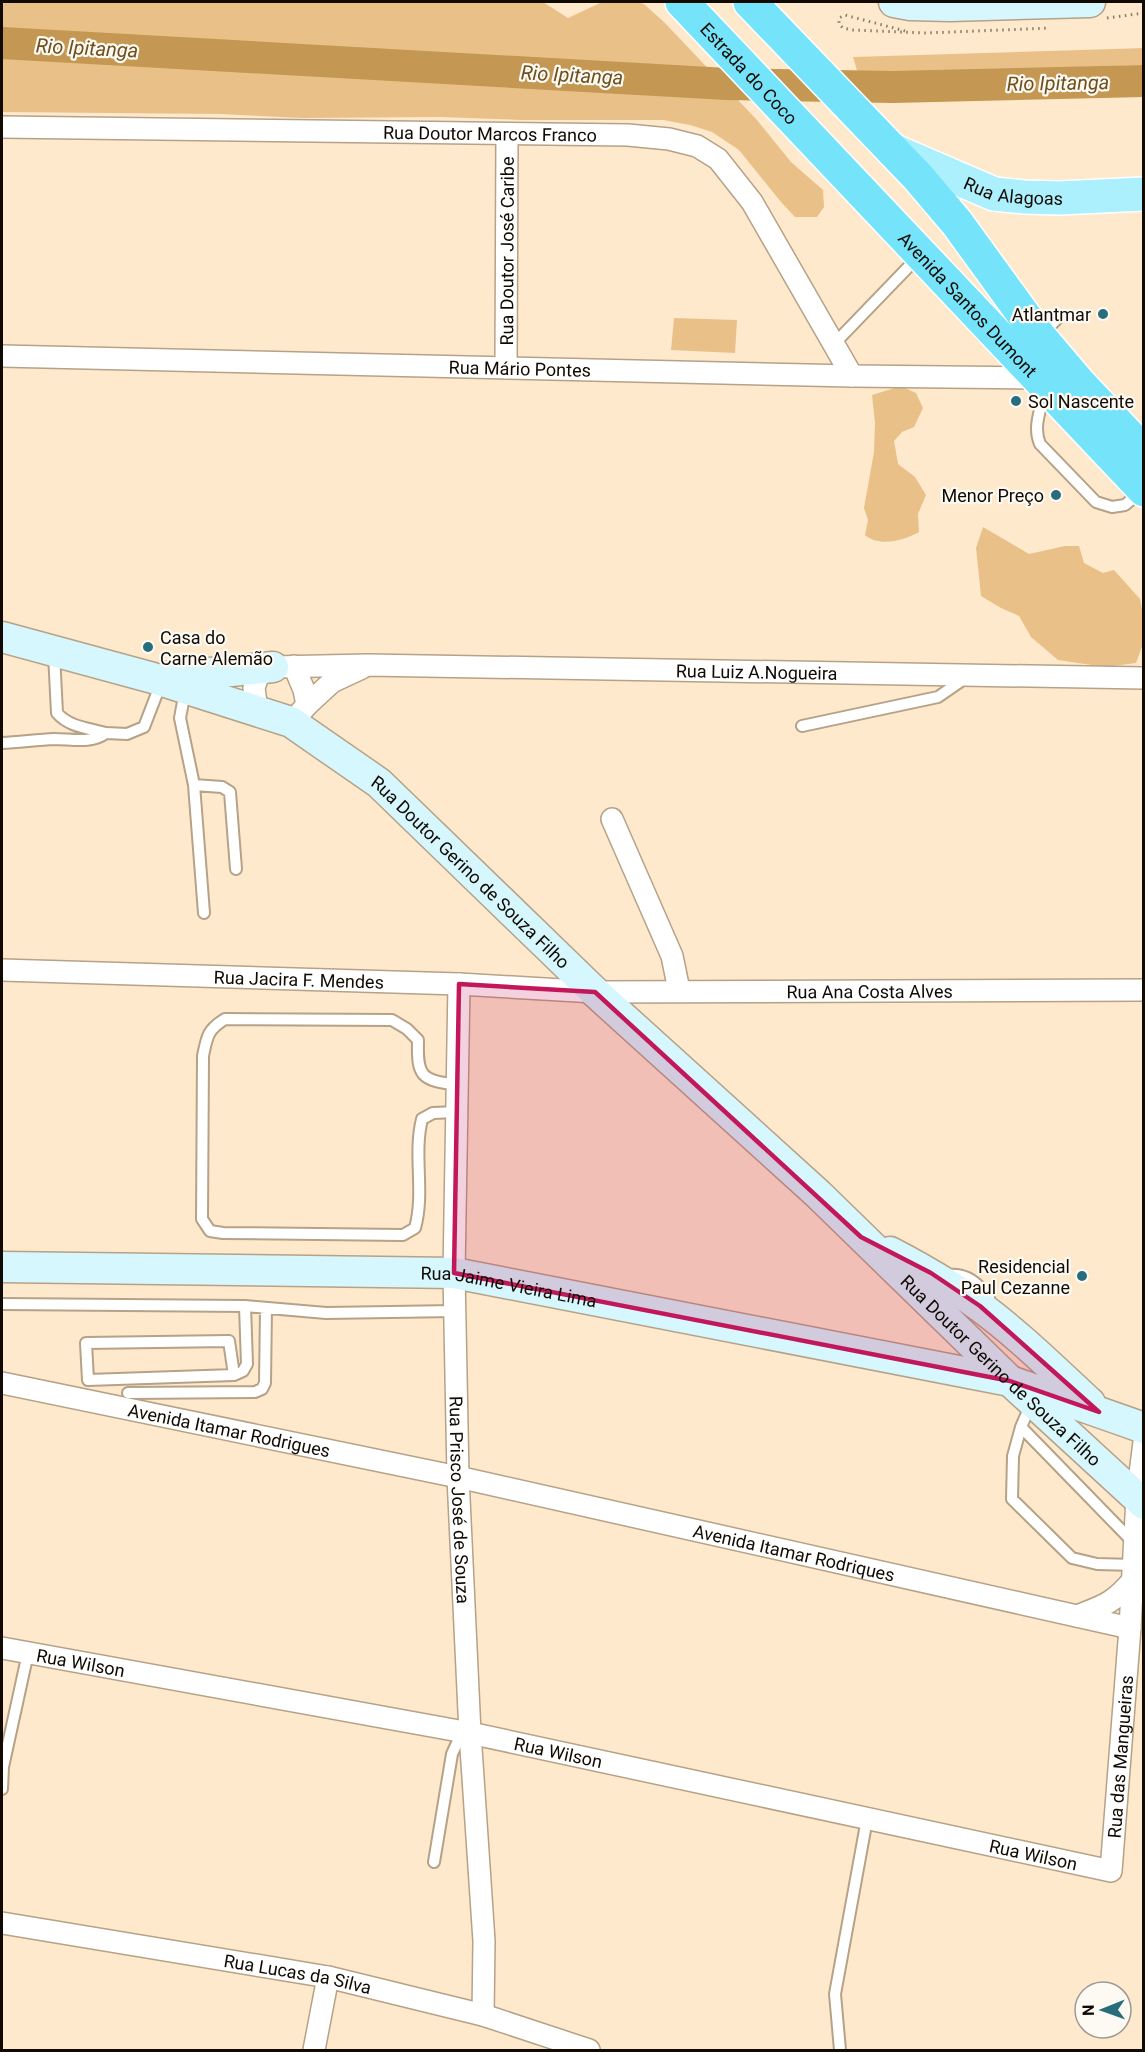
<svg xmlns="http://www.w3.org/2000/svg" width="1145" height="2052" font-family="Roboto,sans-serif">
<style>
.green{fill:#e9c188}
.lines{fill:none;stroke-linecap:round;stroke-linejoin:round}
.river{stroke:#c49752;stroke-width:32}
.lane-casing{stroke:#b5a287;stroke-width:14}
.street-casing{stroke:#b5a287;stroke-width:24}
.secondary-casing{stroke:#b5a287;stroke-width:33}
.primary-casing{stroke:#fff;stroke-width:36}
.highway-casing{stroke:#fff;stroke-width:36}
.path{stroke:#8a7c6a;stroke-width:3;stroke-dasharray:1.5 4.5;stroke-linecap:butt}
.lane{stroke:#fff;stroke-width:10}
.street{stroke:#fff;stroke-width:21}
.secondary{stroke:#d6f7fe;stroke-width:30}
.primary{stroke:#aceffd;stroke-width:33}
.highway{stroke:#75e4fb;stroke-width:33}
.marked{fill:#c2185b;fill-opacity:0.2;stroke:#c2185b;stroke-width:4.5;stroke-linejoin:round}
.poi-dot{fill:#276d7b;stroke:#fdf9f3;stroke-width:2}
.labels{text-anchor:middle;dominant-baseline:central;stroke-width:4.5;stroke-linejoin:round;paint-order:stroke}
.street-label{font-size:18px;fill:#110a03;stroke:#fdf9f3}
.poi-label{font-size:18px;fill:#110a03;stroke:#fdf9f3;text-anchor:end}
.water-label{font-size:20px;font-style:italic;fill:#6f4f1c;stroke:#fdf9f3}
</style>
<rect width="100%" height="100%" fill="#fee9cd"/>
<path class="green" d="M2,2H543L568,18L602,2H637L644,4L664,22L757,120L791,162L823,190L824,207L817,217H795L781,202L739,150L712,132L690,125L663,120H522L440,117L302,118L220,114L2,112Z
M1144,48L1143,65L858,74L853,57Z
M674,318L737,320L735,353L671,350Z
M901,386L916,393L923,408L914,427L902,432L894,441L898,464L915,477L926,495L918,514L919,532C903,541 879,547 865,535L868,520L864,508L874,452L875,423L872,395Z
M983,527L1029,554L1065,546H1079L1084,563L1103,573L1114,570L1140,599L1143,615V644L1136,663L1105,667L1058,660L1031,637L1019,616L1001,608L981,596L976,548Z"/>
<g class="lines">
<path class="river" d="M2,43L727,84L893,87L1144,81"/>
<defs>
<path id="lane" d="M1042,334L1058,318
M834,344L918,257
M1044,394C1040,411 1033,428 1040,444L1096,502L1112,507L1125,505L1140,492
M185,691L180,718L194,785L204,913
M802,726L938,697L967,677
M106,733L127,734L144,727L161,683
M2,743C19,742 37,740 54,739C72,739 91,744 106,733C88,728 69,727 57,713L54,654
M194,785L222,787L230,792L236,869
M457,1112L433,1113L422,1119C413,1155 425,1192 415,1228L403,1235L223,1233L210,1231L202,1219L203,1056C207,1037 207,1030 225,1019L392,1020L407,1029L418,1040C417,1077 421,1080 457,1085
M948,1275C967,1273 978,1283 989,1298
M2,1304L245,1306L326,1313L455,1311
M234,1375L229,1341L86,1343L88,1380L234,1375L243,1371L247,1364L245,1306
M128,1393L255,1392L262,1389L265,1383L266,1308
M1031,1404L1021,1427L1013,1456L1012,1499L1072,1558L1097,1564L1134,1565
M1021,1427L1134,1543
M2,1789L3,1767L28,1653
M434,1862L452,1754L462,1732
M840,2050L835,1994L867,1819"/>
<g id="street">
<path id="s1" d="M2,127L628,135L669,139L697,146L718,159L752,202L852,376"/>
<path id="s2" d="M2,356L852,376L1037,378"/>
<path id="s3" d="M506,368L507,134"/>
<path d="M294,666L304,690L307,705L300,713"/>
<path d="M307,705L332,682L362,668"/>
<path id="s4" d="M257,710L254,688L258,676L273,667L368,665L1144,678"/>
<path d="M612,819L672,956L679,990"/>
<path id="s5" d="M2,970L459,984L595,992L1144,990"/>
<path id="s6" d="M459,984L454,1273L458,1477L470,1733L484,1941L483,2015"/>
<path id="s7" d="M2,1383L458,1477L1130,1628"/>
<path d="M1077,1616C1103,1606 1114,1603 1133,1580"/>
<path id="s8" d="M2,1648L470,1733L1111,1871L1130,1628L1137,1497L1144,1442"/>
<path id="s9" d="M2,1923L328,1977L483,2015L589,2050"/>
<path d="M314,2050L328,1977"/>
</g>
<g id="secondary">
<path d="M894,2L910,5L950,6L1090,2"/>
<path id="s10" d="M2,637L153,678L291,722L379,783L595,992L818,1194L1010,1381L1144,1504"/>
<path d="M168,677L273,667"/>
<path d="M890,1252C921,1268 950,1285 978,1305C1018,1334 1054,1370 1090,1403"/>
<path id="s11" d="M2,1267L454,1273L1010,1381L1144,1428"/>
</g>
<g id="primary">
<path id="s12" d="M892,150L994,194L1024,197L1059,198L1144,194"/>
</g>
<g id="highway">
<path id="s13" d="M682,2L1144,490"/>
<path d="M750,2L918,177L957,223L1039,336L1078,382L1144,452"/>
</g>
</defs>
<use href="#lane" class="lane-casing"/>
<use href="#street" class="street-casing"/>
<use href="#secondary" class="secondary-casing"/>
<use href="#primary" class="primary-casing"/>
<use href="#highway" class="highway-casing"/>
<path class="path" d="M1107,18L1144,13
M905,31L845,15L839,18V24L843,28L853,30L927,33L1050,28"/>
<use href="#lane" class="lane"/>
<use href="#street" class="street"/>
<use href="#secondary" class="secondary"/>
<use href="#primary" class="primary"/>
<use href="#highway" class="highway"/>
</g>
<path class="marked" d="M459,984L595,992L861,1237L931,1273L980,1306L1099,1412L1010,1381L454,1273Z"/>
<g class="poi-dot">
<circle cx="1103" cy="314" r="6"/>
<circle cx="1016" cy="401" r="6"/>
<circle cx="1056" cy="495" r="6"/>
<circle cx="148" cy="647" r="6"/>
<circle cx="1082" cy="1276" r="6"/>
</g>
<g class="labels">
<g class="street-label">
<text stroke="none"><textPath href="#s13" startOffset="98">Estrada do Coco</textPath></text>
<text stroke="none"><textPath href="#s1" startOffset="488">Rua Doutor Marcos Franco</textPath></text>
<text stroke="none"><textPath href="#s12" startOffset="130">Rua Alagoas</textPath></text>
<text stroke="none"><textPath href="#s3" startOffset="117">Rua Doutor José Caribe</textPath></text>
<text stroke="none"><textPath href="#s13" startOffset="416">Avenida Santos Dumont</textPath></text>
<text stroke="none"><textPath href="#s2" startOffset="518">Rua Mário Pontes</textPath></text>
<text stroke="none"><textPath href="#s4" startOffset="536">Rua Luiz A.Nogueira</textPath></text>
<text stroke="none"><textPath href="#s10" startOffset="536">Rua Doutor Gerino de Souza Filho</textPath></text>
<text stroke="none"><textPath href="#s5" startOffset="297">Rua Jacira F. Mendes</textPath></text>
<text stroke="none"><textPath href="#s5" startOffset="868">Rua Ana Costa Alves</textPath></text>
<text stroke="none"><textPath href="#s11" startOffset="508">Rua Jaime Vieira Lima</textPath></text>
<text stroke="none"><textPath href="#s10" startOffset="1264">Rua Doutor Gerino de Souza Filho</textPath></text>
<text stroke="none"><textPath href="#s7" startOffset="232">Avenida Itamar Rodrigues</textPath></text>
<text stroke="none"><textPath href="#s6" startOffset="516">Rua Prisco José de Souza</textPath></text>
<text stroke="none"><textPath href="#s7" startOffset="810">Avenida Itamar Rodriques</textPath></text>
<text stroke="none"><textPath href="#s8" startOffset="80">Rua Wilson</textPath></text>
<text stroke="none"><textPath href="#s8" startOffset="566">Rua Wilson</textPath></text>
<text stroke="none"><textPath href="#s8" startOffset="1246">Rua das Mangueiras</textPath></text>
<text stroke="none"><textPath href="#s8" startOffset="1052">Rua Wilson</textPath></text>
<text stroke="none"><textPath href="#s9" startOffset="300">Rua Lucas da Silva</textPath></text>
</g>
<g class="poi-label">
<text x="1091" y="314">Atlantmar</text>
<text x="1028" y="401" text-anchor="start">Sol Nascente</text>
<text x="1044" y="495">Menor Preço</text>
<text x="160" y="637" text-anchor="start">Casa do<tspan x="160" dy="21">Carne Alemão</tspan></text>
<text x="1070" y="1266">Residencial<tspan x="1070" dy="21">Paul Cezanne</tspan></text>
</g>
<g class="water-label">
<text transform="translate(87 48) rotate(3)">Rio Ipitanga</text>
<text transform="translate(572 75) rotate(3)">Rio Ipitanga</text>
<text transform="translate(1058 83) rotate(-1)">Rio Ipitanga</text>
</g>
</g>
<rect width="1145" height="2052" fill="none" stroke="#110a03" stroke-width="6"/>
<g transform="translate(1103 2010) rotate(269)"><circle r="28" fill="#fdf9f3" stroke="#9f9993" stroke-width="1.5"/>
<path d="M0-4.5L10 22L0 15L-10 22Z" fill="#276d7b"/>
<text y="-9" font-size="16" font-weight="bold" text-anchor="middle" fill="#110a03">N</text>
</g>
</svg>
